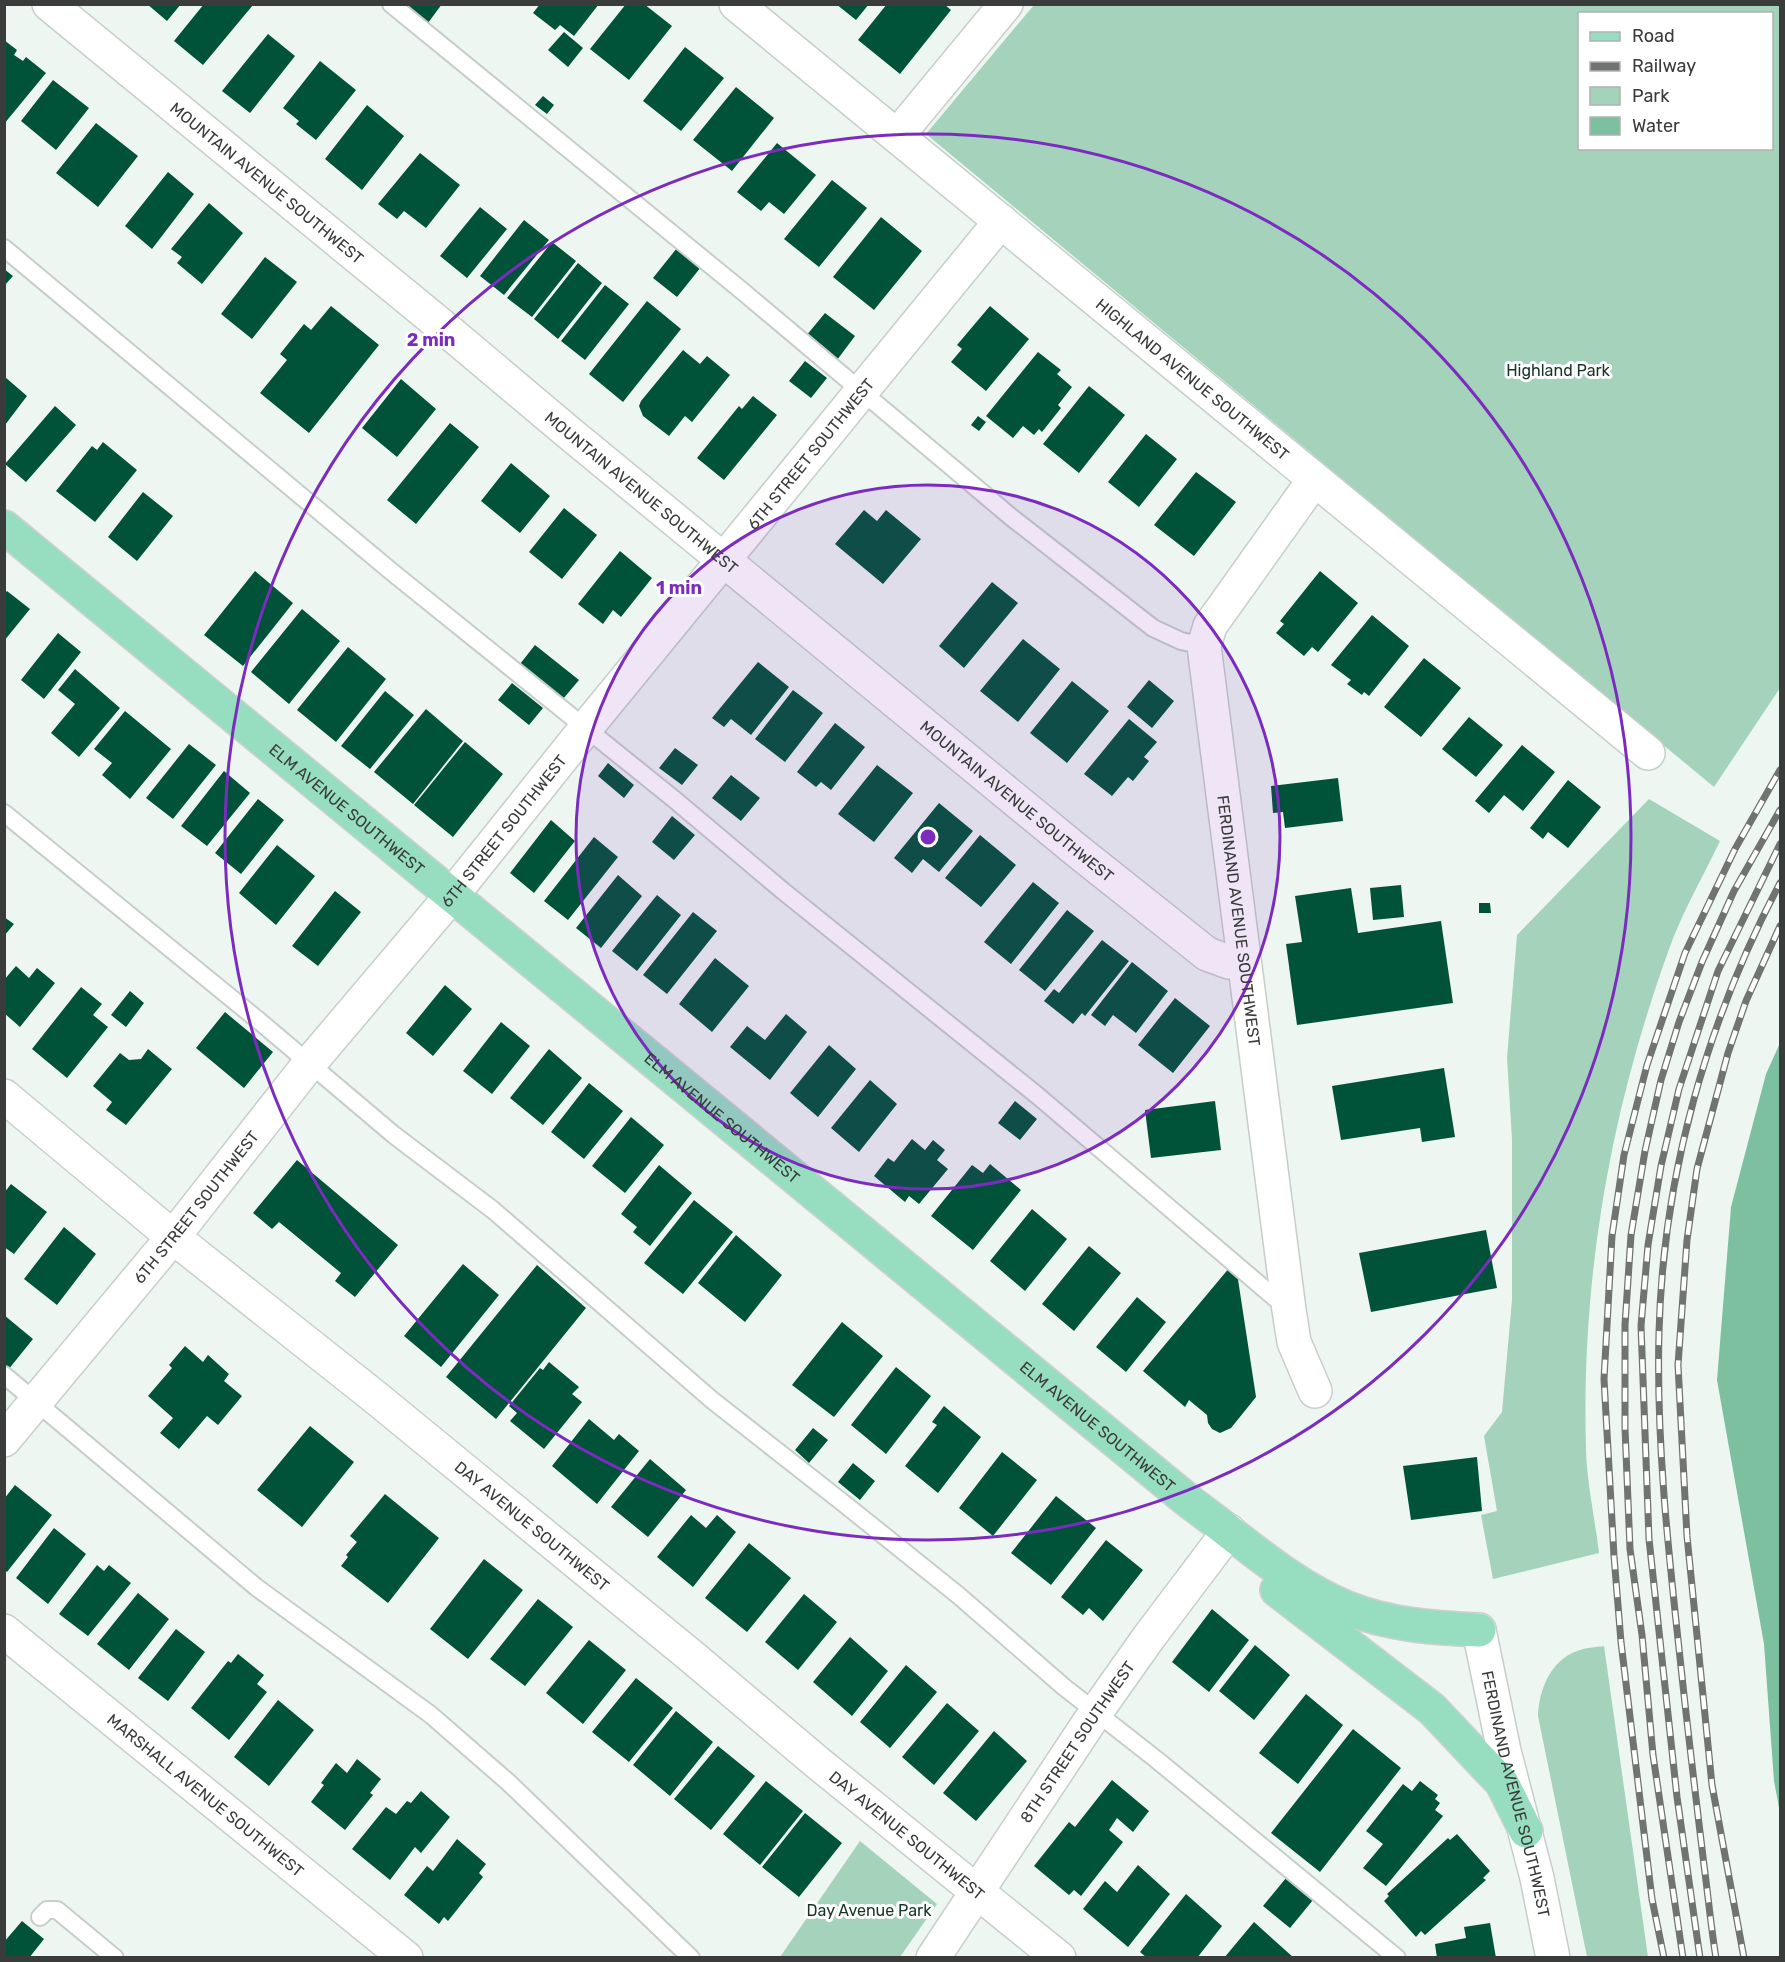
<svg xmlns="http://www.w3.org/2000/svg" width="1785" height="1962" font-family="Rubik,sans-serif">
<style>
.green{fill:#a4d2bb;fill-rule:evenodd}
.water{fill:#7cc0a0}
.building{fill:#005238}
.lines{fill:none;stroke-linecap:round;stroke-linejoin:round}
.lane-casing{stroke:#c7ceca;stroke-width:20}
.street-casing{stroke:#c7ceca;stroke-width:36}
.secondary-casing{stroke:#c7ceca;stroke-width:36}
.primary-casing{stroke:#cfd0d0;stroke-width:36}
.lane{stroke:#fff;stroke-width:16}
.street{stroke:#fff;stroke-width:33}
.secondary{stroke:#fff;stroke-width:33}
.primary{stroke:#97dec1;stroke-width:33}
.rail-casing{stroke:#6f7371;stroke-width:7}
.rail{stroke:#fff;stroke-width:4.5;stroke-dasharray:14;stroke-linecap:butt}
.ring{fill:none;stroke:#7b2cbf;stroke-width:3}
.labels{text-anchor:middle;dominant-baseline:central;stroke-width:6;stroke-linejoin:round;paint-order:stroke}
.street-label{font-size:16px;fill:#393c3b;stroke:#fff}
.park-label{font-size:16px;fill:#153427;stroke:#fff}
.centre{fill:#7b2cbf;stroke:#fff;stroke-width:3}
.ring-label{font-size:18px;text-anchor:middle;font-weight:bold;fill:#7b2cbf;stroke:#fff;stroke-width:6;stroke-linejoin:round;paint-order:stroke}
</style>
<rect width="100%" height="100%" fill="#eef6f2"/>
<path class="green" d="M1034,5H1780V688L1714,787L926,134ZM1580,14H1772V148H1580Z
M1649,799L1720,841C1703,877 1681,914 1668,952C1610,1113 1581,1278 1586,1450C1587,1484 1595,1519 1599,1553L1493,1579L1481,1515L1497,1511L1484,1436L1502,1412L1512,1300V1139L1507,1058L1517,935Z
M1604,1646L1648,1957H1587L1538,1716C1539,1690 1550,1661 1577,1651C1585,1648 1596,1647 1604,1646Z
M860,1841L937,1904L900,1957H780Z"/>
<path class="water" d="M1780,1043V1813L1774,1781L1764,1644L1717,1380L1731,1207L1766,1074Z"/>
<path class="building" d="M147,4H181L167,21Z
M204,4L253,5L203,65L174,41Z
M405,4H442L428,23Z
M540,4H599L574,36L560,25L555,30L533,13Z
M626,4H644L672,26L629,80L590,49Z
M836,4H869L856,20Z
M887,4H944L951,10L900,74L858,40Z
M564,32L583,48L568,67L548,50Z
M268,34L295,56L250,113L222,91Z
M4,40L17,50L14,55L23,61L26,57L46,73L4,124Z
M685,47L724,78L681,131L643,101Z
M320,61L356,90L316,140L296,124L299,121L283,108Z
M53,80L89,108L56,150L21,121Z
M736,87L774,118L732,171L693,140Z
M543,96L554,105L547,114L535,105Z
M367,105L404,136L362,190L325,159Z
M96,123L138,156L98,207L56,173Z
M777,143L816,175L784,214L769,202L761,211L737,192Z
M420,153L460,185L426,228L404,211L397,219L378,204Z
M168,172L194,194L152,249L125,226Z
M832,180L867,208L819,267L784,239Z
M209,203L243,233L202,284L177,263L182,257L171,249Z
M480,207L507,229L467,278L440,256Z
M881,217L922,251L874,310L833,277Z
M524,220L549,240L504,295L480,276Z
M552,242L576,261L532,317L507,298Z
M677,248L701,267L677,297L653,278Z
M265,257L297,282L252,339L221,314Z
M578,263L602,283L558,339L534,319Z
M4,269L13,276L4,286Z
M605,285L629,304L585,360L561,341Z
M647,301L681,329L623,402L589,374Z
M331,306L379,345L309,433L260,393L287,360L280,354L304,324L311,330Z
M990,306L1029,339L986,391L951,362L962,349L957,345Z
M825,313L855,336L837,360L806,336Z
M683,350L700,364L707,356L730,375L692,422L685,416L669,436L643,416L639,406L641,401Z
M1038,352L1061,370L1057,374L1072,387L1058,405L1061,408L1042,432L1039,429L1034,435L1023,426L1013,438L986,416Z
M805,361L827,378L811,398L789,381Z
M5,377L27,396L5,425Z
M401,379L436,409L397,457L362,428Z
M1089,386L1125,415L1079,473L1043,444Z
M753,396L777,415L724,480L697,458L739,406L742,409Z
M55,406L76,425L26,482L5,464Z
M978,416L986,422L979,431L971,425Z
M450,423L479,447L416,524L387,500Z
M1146,434L1177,459L1139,507L1108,482Z
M103,442L137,470L95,522L56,491L92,446L97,450Z
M511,463L550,496L520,533L481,501Z
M1196,472L1236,502L1194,556L1154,525Z
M143,492L173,516L137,561L108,537Z
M564,508L597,535L562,579L529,552Z
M864,510L877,521L886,510L921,539L883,584L835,544Z
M620,551L652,578L621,617L613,610L603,624L578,604Z
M255,571L293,603L243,666L204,635Z
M1320,571L1358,603L1318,652L1312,647L1304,656L1276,633L1284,624L1280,621Z
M992,582L1018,603L964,668L939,646Z
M7,591L30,609L4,641V594Z
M302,609L340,641L289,704L251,672Z
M1372,615L1409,646L1369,696L1364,692L1362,695L1347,684L1351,680L1331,665Z
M58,633L81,652L44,699L21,680Z
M1023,639L1060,669L1018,722L980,691Z
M535,645L579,680L563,699L520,664Z
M348,647L386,679L336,742L297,710Z
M1424,658L1461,688L1421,737L1384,707Z
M758,662L789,687L751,735L731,719L724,727L712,718Z
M75,669L120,708L79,757L51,733L75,704L58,690Z
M1149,680L1174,701L1152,728L1127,707Z
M1072,681L1109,711L1067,763L1030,733Z
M512,683L543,708L529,725L498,700Z
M793,690L823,713L785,762L755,739Z
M385,691L414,715L370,769L341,746Z
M426,709L463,741L413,804L374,772Z
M125,711L171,749L130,799L102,775L112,763L94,749Z
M1469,717L1503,745L1476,777L1442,749Z
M1129,719L1157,742L1144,757L1149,761L1133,781L1128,777L1112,796L1084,774Z
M835,723L865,747L831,790L821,782L816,787L797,772Z
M465,742L503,774L453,837L414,805Z
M189,744L216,765L173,819L146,798Z
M1522,745L1555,772L1523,811L1504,795L1489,813L1475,801Z
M675,748L698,765L682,785L659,768Z
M608,763L634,785L624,798L598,776Z
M877,765L913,793L874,842L838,814Z
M224,771L250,793L207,846L181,826Z
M731,775L760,798L741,821L712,798Z
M1338,778L1343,821L1285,828L1283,812L1273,813L1271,786Z
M1568,780L1601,807L1568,848L1548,832L1543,839L1530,828Z
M258,799L284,820L241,874L215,853Z
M939,803L973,831L939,872L923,859L912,873L894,858Z
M672,816L695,835L674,860L652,842Z
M551,820L575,841L534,893L510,873Z
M980,835L1016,865L981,907L945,878Z
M594,837L618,857L568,920L544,901Z
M277,845L315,876L276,925L239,893Z
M618,875L642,896L601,948L576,928Z
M1033,882L1059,903L1011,964L984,942Z
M1401,885L1404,917L1373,920L1370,888Z
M1351,888L1358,933L1441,921L1453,1003L1297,1025L1286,944L1302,942L1295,896Z
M335,891L361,912L318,966L292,946Z
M657,895L681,915L637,971L612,951Z
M1479,903H1490L1491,913H1479Z
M1067,910L1094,931L1045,991L1019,970Z
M693,912L717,931L667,994L643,975Z
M4,917L14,924L4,936Z
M1102,940L1129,961L1085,1016L1082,1013L1073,1024L1044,1001L1054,989L1059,993Z
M715,958L749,986L712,1032L679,1004Z
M1132,962L1168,991L1136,1033L1113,1015L1105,1026L1091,1015Z
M16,966L29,978L37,968L55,983L20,1027L4,1013V980Z
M445,985L472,1009L433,1056L406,1033Z
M81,987L102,1004L93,1015L108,1027L67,1078L32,1049Z
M130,991L144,1003L126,1027L111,1015Z
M1175,998L1210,1026L1173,1073L1138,1045Z
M225,1012L273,1052L244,1088L196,1048Z
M786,1014L807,1032L770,1080L730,1047L747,1026L765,1040Z
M501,1022L530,1046L492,1094L463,1071Z
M829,1045L856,1069L818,1117L790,1093Z
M148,1049L172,1069L126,1125L106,1110L112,1102L93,1086L120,1053L129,1060L141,1059Z
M549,1049L582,1078L543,1125L510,1098Z
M1444,1068L1455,1137L1422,1142L1420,1128L1341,1140L1332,1086Z
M870,1080L897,1104L859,1152L831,1128Z
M589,1083L623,1111L584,1159L551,1132Z
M1015,1101L1037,1119L1020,1140L998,1123Z
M1215,1101L1221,1150L1151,1158L1145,1110Z
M631,1117L664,1145L625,1193L592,1166Z
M912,1139L925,1150L933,1140L945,1150L937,1160L948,1169L919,1204L909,1196L905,1202L874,1176L888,1158L894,1162Z
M297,1160L398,1245L355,1297L335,1281L341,1273L279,1222L272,1229L253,1213Z
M990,1164L1021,1190L973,1250L931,1216L972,1165L983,1173Z
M659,1165L692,1193L650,1246L633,1232L637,1227L621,1214Z
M11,1184L47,1212L14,1254L4,1247V1193Z
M694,1200L733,1232L683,1294L644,1263Z
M1032,1209L1067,1239L1025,1291L990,1261Z
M64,1227L96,1254L57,1305L24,1279Z
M1486,1230L1497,1288L1371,1312L1359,1253Z
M736,1235L782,1275L745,1322L698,1283Z
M1089,1246L1121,1273L1074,1331L1042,1304Z
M463,1264L499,1295L441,1367L404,1336Z
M537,1265L586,1308L496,1419L446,1377Z
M1230,1267L1237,1273L1256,1397L1231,1428L1220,1433L1212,1429L1208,1423L1207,1415L1189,1400L1185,1407L1143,1371Z
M1137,1297L1166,1322L1126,1372L1096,1347Z
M4,1315L33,1339L8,1370L4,1367Z
M842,1322L883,1356L834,1417L792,1385Z
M185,1346L203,1362L208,1355L229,1374L224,1381L242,1396L218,1425L207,1416L179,1449L160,1433L173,1418L148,1396L172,1368L169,1365Z
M549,1362L579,1387L572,1394L582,1402L544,1449L510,1421L517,1413L509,1406L540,1368L543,1370Z
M896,1367L931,1396L886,1454L851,1425Z
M944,1406L981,1437L938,1493L905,1466L937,1425L932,1422Z
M589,1419L614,1440L619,1434L639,1451L597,1504L552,1466Z
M310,1426L354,1462L302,1527L257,1490Z
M813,1428L828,1440L809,1463L795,1450Z
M1002,1452L1037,1480L993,1536L959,1508Z
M1477,1457L1482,1511L1411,1520L1403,1466Z
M650,1459L686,1490L648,1537L611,1507Z
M853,1463L875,1481L860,1500L838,1482Z
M15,1485L52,1515L7,1572L4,1569V1499Z
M385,1494L439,1538L388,1603L341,1566L348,1557L346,1555L357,1542L350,1536Z
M1056,1496L1096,1528L1051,1585L1011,1553Z
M691,1515L706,1528L717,1515L736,1532L693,1587L657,1557Z
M54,1528L86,1554L48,1604L16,1578Z
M1106,1540L1143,1570L1103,1621L1089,1608L1083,1615L1061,1597Z
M749,1543L791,1578L747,1632L705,1598Z
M484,1559L523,1590L468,1659L430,1629Z
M97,1565L104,1571L109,1565L131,1583L88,1636L59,1614Z
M138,1593L169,1619L129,1670L97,1644Z
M804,1594L837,1622L798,1670L765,1642Z
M538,1599L573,1627L525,1686L490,1659Z
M1212,1609L1249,1640L1209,1692L1172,1662Z
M176,1629L205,1652L168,1701L138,1678Z
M850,1637L888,1671L852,1716L813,1682Z
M589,1640L626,1670L583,1724L546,1693Z
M1255,1645L1290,1675L1254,1720L1219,1691Z
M238,1654L264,1675L257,1684L267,1692L229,1740L191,1708L228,1661L231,1663Z
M906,1665L937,1692L890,1748L860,1722Z
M636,1678L673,1708L629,1762L592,1732Z
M1306,1694L1343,1725L1298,1784L1259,1753Z
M278,1700L314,1730L269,1786L234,1757Z
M947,1703L979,1731L934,1785L902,1757Z
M676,1711L713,1742L670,1796L633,1765Z
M1353,1729L1401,1768L1320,1872L1271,1833Z
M994,1731L1027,1761L976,1821L943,1793Z
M718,1746L755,1776L711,1830L674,1799Z
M357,1759L381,1779L370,1793L373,1795L345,1830L311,1802L324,1785L321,1783L336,1763L347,1773Z
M1112,1780L1149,1811L1133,1832L1117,1818L1109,1830L1123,1842L1081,1896L1074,1890L1069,1895L1034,1866L1069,1822L1075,1827Z
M766,1781L803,1811L760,1865L723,1834Z
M1420,1781L1438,1795L1435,1799L1440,1803L1435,1810L1443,1816L1386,1886L1363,1868L1383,1844L1366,1831L1403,1784L1412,1791Z
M421,1791L450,1817L421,1853L415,1847L390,1880L352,1849L386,1807L396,1814L407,1801L411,1803Z
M805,1813L842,1843L799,1897L762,1867Z
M1457,1834L1490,1871L1483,1878L1486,1880L1425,1935L1421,1931L1416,1937L1384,1901L1389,1896L1387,1894L1448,1838L1450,1840Z
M457,1839L486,1864L479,1873L483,1877L448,1921L444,1917L439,1924L404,1895L427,1866L433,1871Z
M1138,1865L1170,1894L1128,1947L1083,1909L1105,1881L1117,1892Z
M1286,1878L1313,1900L1290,1928L1263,1906Z
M1186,1894L1222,1926L1197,1958H1147L1140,1952Z
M22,1921L44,1939L29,1958H4V1942Z
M1254,1922L1294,1958H1224Z
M1490,1923L1496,1958H1437L1435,1944L1466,1938L1464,1927Z"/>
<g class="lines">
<defs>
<path id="lane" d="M391,4L741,290L1011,517L1153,628L1181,641L1204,646
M4,248L392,572L675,800L783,891L1038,1096L1288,1309
M4,813L258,1020L394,1135L493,1210L712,1400L842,1502L958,1595L1064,1687L1157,1760L1397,1958
M4,1375L256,1587L431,1715L508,1782L691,1958
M40,1917L47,1910H57L115,1958"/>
<g id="street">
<path id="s1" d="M49,4L448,331L568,432L1075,849L1207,954L1229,962L1243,963"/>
<path id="s2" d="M736,4L1648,753"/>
<path d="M897,136L1006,4"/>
<path id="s3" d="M1314,480L1210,626L1204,646L1289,1310L1294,1342L1315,1391"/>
<path id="s4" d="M4,1096L173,1237L375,1397L691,1656L818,1763L1059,1958"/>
<path id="s5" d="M4,1440L173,1237L309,1064L453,894L586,728L1001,221"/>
<path id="s6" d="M4,1631L406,1958"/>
<path id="s7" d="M933,1958L1096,1712L1149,1637L1229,1531"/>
</g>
<g id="secondary">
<path id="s8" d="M1479,1630L1504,1751L1537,1878L1553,1958"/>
</g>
<g id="primary">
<path id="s9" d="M4,527L1191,1503C1241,1539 1290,1585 1347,1608C1389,1625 1434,1628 1479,1630"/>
<path d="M1277,1590L1432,1709L1502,1783L1526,1831"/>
</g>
</defs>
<use href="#lane" class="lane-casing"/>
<use href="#street" class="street-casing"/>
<use href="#secondary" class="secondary-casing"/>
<use href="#primary" class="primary-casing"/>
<use href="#lane" class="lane"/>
<use href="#street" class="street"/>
<use href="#secondary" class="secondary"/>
<use href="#primary" class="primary"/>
<defs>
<path id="rail" d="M1664,1958L1652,1899L1621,1642L1614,1556L1604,1379L1612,1236L1624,1155L1647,1065L1685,953L1735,849L1780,770
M1683,1958L1653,1755L1642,1635L1630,1549L1625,1428V1325L1631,1235L1645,1151L1661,1080L1679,1022L1702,962L1734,891L1780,810
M1700,1958L1677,1797L1649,1539L1641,1326L1648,1245L1661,1166L1679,1089L1718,971L1780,844
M1716,1958C1711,1927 1708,1895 1704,1865C1696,1799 1688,1733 1681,1667C1669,1556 1656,1444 1659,1332C1663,1175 1707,1021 1780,883
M1744,1958L1712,1785L1687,1536L1678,1365L1687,1240L1697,1169L1728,1053L1746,1001L1780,926"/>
</defs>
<use href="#rail" class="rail-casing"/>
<use href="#rail" class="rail"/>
</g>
<circle cx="928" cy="837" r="352" fill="#7b2cbf" fill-opacity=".12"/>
<g class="ring">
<circle cx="928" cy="837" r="352"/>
<circle cx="928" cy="837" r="703"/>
</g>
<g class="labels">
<g class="street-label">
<text stroke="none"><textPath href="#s1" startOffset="282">MOUNTAIN AVENUE SOUTHWEST</textPath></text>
<text stroke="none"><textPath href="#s2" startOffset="591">HIGHLAND AVENUE SOUTHWEST</textPath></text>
<text stroke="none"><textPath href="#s5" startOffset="1274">6TH STREET SOUTHWEST</textPath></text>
<text stroke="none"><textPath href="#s1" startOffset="768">MOUNTAIN AVENUE SOUTHWEST</textPath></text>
<text stroke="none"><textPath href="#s1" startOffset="1254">MOUNTAIN AVENUE SOUTHWEST</textPath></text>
<text stroke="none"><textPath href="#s9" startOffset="444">ELM AVENUE SOUTHWEST</textPath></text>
<text stroke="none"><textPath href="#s5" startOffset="788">6TH STREET SOUTHWEST</textPath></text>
<text stroke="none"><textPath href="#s3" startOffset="477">FERDINAND AVENUE SOUTHWEST</textPath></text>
<text stroke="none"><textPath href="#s9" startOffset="930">ELM AVENUE SOUTHWEST</textPath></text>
<text stroke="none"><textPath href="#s5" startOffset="302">6TH STREET SOUTHWEST</textPath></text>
<text stroke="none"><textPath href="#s9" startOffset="1416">ELM AVENUE SOUTHWEST</textPath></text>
<text stroke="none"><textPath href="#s4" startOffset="681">DAY AVENUE SOUTHWEST</textPath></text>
<text stroke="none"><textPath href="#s7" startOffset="260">8TH STREET SOUTHWEST</textPath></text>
<text stroke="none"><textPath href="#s6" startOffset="260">MARSHALL AVENUE SOUTHWEST</textPath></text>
<text stroke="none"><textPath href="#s8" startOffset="168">FERDINAND AVENUE SOUTHWEST</textPath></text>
<text stroke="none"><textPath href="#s4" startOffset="1167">DAY AVENUE SOUTHWEST</textPath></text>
</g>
<g class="park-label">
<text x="1558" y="370">Highland Park</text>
<text x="869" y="1910">Day Avenue Park</text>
</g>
</g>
<circle cx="928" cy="837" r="9" class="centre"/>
<g class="ring-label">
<text x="431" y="346">2 min</text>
<text x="679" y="594">1 min</text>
</g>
<rect width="1785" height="1962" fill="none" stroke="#393c3b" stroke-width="12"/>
<rect x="1578" y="12" width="195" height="138" fill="#ffffff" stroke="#b0b1b1" stroke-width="1.5"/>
<rect x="1590" y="32" width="30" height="9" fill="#97dec1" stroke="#b0b1b1" stroke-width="1.5"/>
<text x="1632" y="42" font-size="18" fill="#393c3b">Road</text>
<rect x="1590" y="62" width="30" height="9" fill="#6f7371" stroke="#b0b1b1" stroke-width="1.5"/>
<text x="1632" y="72" font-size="18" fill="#393c3b">Railway</text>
<rect x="1590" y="87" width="30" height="18" fill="#a4d2bb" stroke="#b0b1b1" stroke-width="1.5"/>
<text x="1632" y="102" font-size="18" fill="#393c3b">Park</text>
<rect x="1590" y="117" width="30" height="18" fill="#7cc0a0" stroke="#b0b1b1" stroke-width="1.5"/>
<text x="1632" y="132" font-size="18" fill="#393c3b">Water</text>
</svg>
